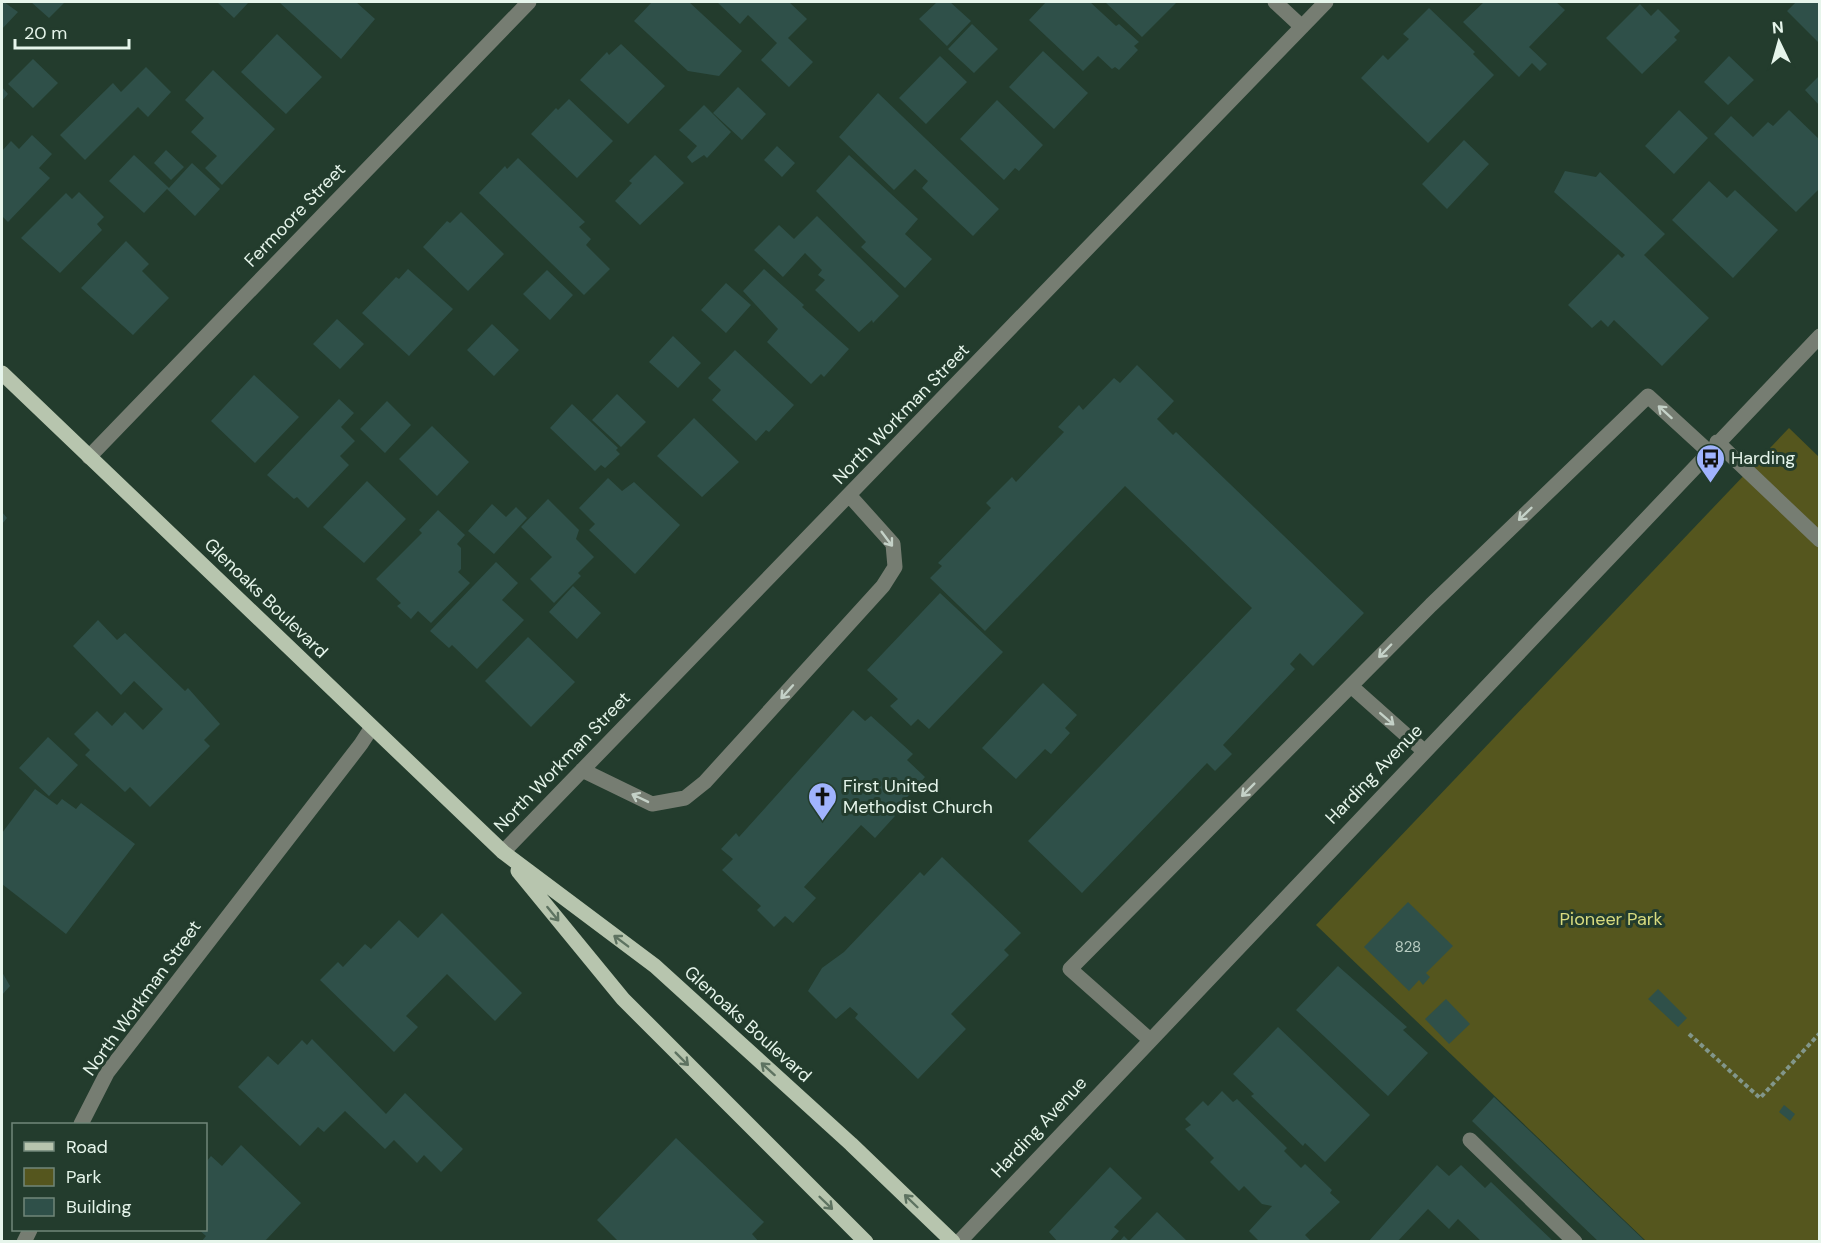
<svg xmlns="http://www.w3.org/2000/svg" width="1821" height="1243" font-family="'DM Sans',sans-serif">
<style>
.green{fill:#55561e}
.building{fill:#2f5049}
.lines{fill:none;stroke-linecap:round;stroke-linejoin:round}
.path{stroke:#82968a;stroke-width:4;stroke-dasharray:4.5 3;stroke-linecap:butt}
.minor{stroke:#767d72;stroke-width:15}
.major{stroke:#b7c5ae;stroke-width:15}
.oneway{stroke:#c4d1c7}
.oneway2{stroke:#5e7361}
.labels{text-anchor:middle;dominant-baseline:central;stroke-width:6;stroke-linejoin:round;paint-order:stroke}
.number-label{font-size:15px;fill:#b8ccc2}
.street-label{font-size:18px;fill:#e6f5eb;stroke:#233c2d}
.poi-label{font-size:18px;fill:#e6f5eb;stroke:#233c2d;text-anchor:start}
.park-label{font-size:18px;fill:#d8db7f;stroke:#233c2d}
</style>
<rect width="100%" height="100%" fill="#233c2d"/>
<path class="green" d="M1789,428L1819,457V1241H1646L1316,925Z"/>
<path class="building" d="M4,2L18,12L2,29V5Z
M31,2H65L49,18Z
M217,2H249L234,18Z
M279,2H356L375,19L341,59Z
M652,2H689L742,51L719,76L688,71L634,21Z
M717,2H789L807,19L788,38L813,62L789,87L761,60L777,43L748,15L740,24Z
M937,2H950L971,21L947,46L919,19Z
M1046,2H1090L1116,26L1119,24L1139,42L1134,46L1138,50L1119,70L1115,67L1112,69L1098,56L1083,71L1029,20Z
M1105,2H1177L1142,37Z
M1484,2H1556L1565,10L1529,47L1547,64L1540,71L1532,63L1519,77L1463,22Z
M1796,2H1820V44L1787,11Z
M1640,4L1651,16L1658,9L1680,31L1674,37L1677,40L1642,74L1606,38Z
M1429,8L1475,52L1473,54L1494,75L1428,143L1361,78L1383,55L1388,60L1409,39L1403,34Z
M972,24L998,49L974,73L948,49Z
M277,34L322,77L286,114L241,72Z
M621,44L665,86L628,124L580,80L607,52L609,55Z
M1043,51L1088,93L1054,129L1009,87Z
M940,56L967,82L926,124L899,98Z
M1729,56L1754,80L1728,105L1704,82Z
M33,59L58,83L33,108L8,84Z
M146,67L171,92L148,117L138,107L85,160L60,135L113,83L121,92Z
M213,70L275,129L222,185L205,168L217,156L191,132L204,118L185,100Z
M1820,75V106L1805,90Z
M2,87L8,94L2,101Z
M738,87L766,114L742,140L713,113Z
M878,93L999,209L973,236L922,188L928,181L915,169L894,190L839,137Z
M569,99L613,141L577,178L531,134L556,108L558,110Z
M997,100L1043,145L1019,171L1015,168L1004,180L960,139Z
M704,105L731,132L707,158L704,155L692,163L687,157L697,146L679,130Z
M1679,110L1708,138L1674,174L1645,146Z
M1789,110L1820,140V188L1796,212L1714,134L1731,116L1753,137L1768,122L1773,126Z
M32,135L52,154L39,168L50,178L8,222L2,216V151L11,141L19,149Z
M1464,140L1489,164L1447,209L1422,184Z
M777,146L795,163L782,177L764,160Z
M166,150L184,167L171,180L154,163Z
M134,155L169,188L192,163L220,189L195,216L167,189L144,213L109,181Z
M655,155L684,183L640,225L615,201L632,183L629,181Z
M849,155L918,219L905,234L932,259L905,288L861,247L866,242L816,191Z
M518,158L585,222L579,227L591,239L586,245L610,269L584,295L479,193L505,166L507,169Z
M1565,171L1596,177L1600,172L1665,234L1644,255L1709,318L1662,366L1614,320L1608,327L1601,320L1592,328L1568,305L1618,254L1622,258L1625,255L1554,192Z
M1709,181L1727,198L1735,190L1778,230L1733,278L1672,220Z
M79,192L104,217L97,224L102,230L60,273L21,238L66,193L72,199Z
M461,212L504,254L468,291L423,247L447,221L450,223Z
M817,216L899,296L873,323L872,320L859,332L815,290L825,280L818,275L822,270L805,253L783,277L754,250L779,225L794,239Z
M126,241L149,264L142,271L169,298L133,335L81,288Z
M408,269L453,309L409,356L362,313L396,277L399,279Z
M764,269L804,305L802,307L849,349L824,377L821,374L811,384L767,342L778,329L743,291Z
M547,270L573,295L550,320L523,294Z
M726,283L751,305L726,333L701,310Z
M337,319L364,344L340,369L313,344Z
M492,324L519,350L494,376L467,350Z
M673,336L701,363L678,388L649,362Z
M735,350L794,405L769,432L766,430L756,441L712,400L721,390L708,378Z
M1137,365L1174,401L1157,419L1173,435L1176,432L1364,613L1313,666L1300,653L1290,664L1295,669L1223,745L1232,754L1215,771L1207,763L1082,893L1028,841L1252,608L1125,486L985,631L930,578L942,566L938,563L991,508L986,503L1012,477L1016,482L1064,432L1058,427L1079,405L1083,410L1114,378L1120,383Z
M254,375L299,417L255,463L211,421Z
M617,394L646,422L621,447L592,420Z
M339,399L354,413L341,427L355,441L340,456L349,465L308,508L297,497L294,499L267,475Z
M387,401L411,425L385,453L360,429Z
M572,404L618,448L616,450L620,454L605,468L601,465L595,471L550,428Z
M694,418L739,462L702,497L657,456Z
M432,426L469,462L437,496L399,459Z
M608,478L622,491L634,482L680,525L635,574L589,530L595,524L579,508Z
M367,481L406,519L364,563L323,527Z
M548,499L579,530L576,539L594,557L578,573L581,576L554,603L530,579L552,557L521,527Z
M492,504L506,517L516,507L527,518L494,554L468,531Z
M438,510L465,535L457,544L461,548V569L458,572L470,583L431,623L418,611L411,619L397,606L401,603L376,579L422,533L419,530Z
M2,512L7,518L2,524Z
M496,562L518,583L502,600L524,620L477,669L452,645L449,648L430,631Z
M573,586L601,613L577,639L549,612Z
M940,593L1003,652L929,729L918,719L911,726L890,706L898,699L867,670Z
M98,620L117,640L125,633L185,691L188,688L220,724L204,740L210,746L150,807L130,787L125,792L85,755L90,750L74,734L97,711L112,726L125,712L143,730L163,709L134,681L121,695L73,646Z
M528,637L575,682L531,727L485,681Z
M1043,683L1077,715L1065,728L1070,733L1051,754L1045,749L1016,779L982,748Z
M853,710L865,721L871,716L913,754L907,760L925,777L892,814L895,816L875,838L861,825L804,887L816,898L793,923L785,916L774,927L757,910L761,906L722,870L733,859L721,849L736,833L739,837Z
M48,737L78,765L49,796L19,768Z
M35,789L57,805L62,799L76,809L81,803L135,844L66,934L2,884V833Z
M942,857L1021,933L1004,950L1009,955L951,1014L966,1029L918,1079L855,1018L858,1014L850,1007L836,1019L808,991L822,968L844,952L920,872L924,876Z
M1408,902L1453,946L1426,973L1430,977L1423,985L1419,980L1409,991L1364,947Z
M442,913L522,993L495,1021L447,974L406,1016L418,1027L394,1052L320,980L338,962L343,967L365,944L371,949L399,920L418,938Z
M1338,966L1407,1027L1403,1030L1428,1053L1388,1096L1296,1010Z
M2,972L10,986L2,995Z
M1658,989L1687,1018L1678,1027L1648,999Z
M1446,999L1470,1024L1449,1044L1425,1019Z
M1278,1027L1370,1115L1325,1162L1305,1143L1303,1146L1251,1096L1254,1094L1233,1074Z
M312,1039L386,1114L405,1093L463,1149L441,1172L424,1155L417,1163L394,1140L385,1149L345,1111L324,1132L318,1127L300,1146L238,1087L268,1056L278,1065L302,1040L307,1045Z
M1222,1091L1233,1102L1237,1099L1287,1148L1284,1151L1301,1168L1305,1164L1332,1190L1330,1193L1340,1202L1305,1235L1312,1242H1260L1249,1231L1272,1206L1262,1204L1244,1186L1239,1191L1210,1162L1214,1158L1185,1129L1191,1125L1185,1119L1203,1101L1208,1106Z
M1494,1097L1646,1242H1599L1472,1121Z
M1784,1105L1795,1114L1790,1121L1779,1112Z
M676,1138L764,1222L752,1234L759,1242H619L597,1220Z
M241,1145L301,1203L264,1242H201L206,1236L199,1230H206V1162L211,1156L222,1166Z
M1437,1165L1449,1176L1461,1165L1485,1188L1491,1182L1554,1242H1482L1458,1219L1449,1229L1428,1209L1397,1242H1368Z
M1110,1167L1142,1198L1114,1227L1119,1231L1109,1242H1058L1049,1232Z
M1157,1212L1188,1242H1119L1124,1236L1129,1241Z"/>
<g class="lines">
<path class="path" d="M1689,1034L1760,1098L1820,1033"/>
<path class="minor" d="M1275,2L1302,27
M1717,442L1820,540
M89,457L529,2
M1351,686L1424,751
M582,770L652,804L685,798L705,782L883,586L895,567L893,544L849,495
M503,852L1326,2
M1149,1039L1070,969L1431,605L1648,396L1708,451
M81,1124L107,1073L361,744L372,727
M1470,1140L1575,1242
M24,1242L30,1230
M959,1242L1820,336"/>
<path class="major" d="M2,373L503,852L655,966L851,1144L953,1242
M518,871L623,999L866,1242"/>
</g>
<defs><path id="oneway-shaft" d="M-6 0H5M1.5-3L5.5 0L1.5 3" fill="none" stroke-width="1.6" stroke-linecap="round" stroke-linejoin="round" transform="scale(1.5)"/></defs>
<g class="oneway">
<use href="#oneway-shaft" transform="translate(1665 412) rotate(-138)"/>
<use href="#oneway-shaft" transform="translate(1525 514) rotate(136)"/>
<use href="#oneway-shaft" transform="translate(887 539) rotate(53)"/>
<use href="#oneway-shaft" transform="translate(1385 651) rotate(134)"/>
<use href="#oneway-shaft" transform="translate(787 692) rotate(132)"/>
<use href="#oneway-shaft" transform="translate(1387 719) rotate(41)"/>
<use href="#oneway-shaft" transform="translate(1248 790) rotate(135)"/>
<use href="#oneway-shaft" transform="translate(640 798) rotate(-154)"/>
</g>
<g class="oneway2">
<use href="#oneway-shaft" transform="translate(553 914) rotate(51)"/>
<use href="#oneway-shaft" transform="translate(621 941) rotate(-143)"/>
<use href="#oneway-shaft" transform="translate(682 1059) rotate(45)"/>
<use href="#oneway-shaft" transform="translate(768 1069) rotate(-138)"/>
<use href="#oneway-shaft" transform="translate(911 1201) rotate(-136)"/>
<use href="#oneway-shaft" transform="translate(826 1203) rotate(44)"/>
</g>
<defs>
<symbol id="bus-pin" viewBox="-11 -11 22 30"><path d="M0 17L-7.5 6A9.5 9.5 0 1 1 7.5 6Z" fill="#a0b3fd" stroke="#233c2d"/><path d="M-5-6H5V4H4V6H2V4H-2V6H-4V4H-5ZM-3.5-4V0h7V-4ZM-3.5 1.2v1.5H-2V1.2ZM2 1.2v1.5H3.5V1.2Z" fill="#111"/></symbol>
<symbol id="church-pin" viewBox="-11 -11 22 30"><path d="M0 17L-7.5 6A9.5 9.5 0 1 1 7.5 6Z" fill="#a0b3fd" stroke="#233c2d"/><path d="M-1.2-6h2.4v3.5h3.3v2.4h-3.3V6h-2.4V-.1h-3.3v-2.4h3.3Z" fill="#111"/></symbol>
</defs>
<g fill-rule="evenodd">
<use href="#bus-pin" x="1694" y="442" width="33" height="45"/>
<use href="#church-pin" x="806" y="780" width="33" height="45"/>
</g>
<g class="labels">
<g class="number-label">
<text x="1408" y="947">828</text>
</g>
<g class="street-label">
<text transform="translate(295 215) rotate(-46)">Fermoore Street</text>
<text transform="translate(901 414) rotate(-46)">North Workman Street</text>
<text transform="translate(266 598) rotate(44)">Glenoaks Boulevard</text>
<text transform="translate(562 762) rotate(-46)">North Workman Street</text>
<text transform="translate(1374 774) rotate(-46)">Harding Avenue</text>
<text transform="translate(142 998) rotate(-54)">North Workman Street</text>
<text transform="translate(748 1024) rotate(42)">Glenoaks Boulevard</text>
<text transform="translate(1039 1127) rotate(-47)">Harding Avenue</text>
</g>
<g class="poi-label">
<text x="1731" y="458">Harding</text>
<text x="843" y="786">First United<tspan x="843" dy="21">Methodist Church</tspan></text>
</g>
<g class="park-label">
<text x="1611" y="919">Pioneer Park</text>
</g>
</g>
<rect width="1821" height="1243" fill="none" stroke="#e6f5eb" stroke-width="6"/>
<rect x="12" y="1123" width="195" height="108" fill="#233c2d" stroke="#718679" stroke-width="1.5"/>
<rect x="24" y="1142" width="30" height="9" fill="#b7c5ae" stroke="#718679" stroke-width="1.5"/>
<text x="66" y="1153" font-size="18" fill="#e6f5eb">Road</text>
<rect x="24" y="1168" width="30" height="18" fill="#55561e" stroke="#718679" stroke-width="1.5"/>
<text x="66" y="1183" font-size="18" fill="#e6f5eb">Park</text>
<rect x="24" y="1198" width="30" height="18" fill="#2f5049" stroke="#718679" stroke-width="1.5"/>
<text x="66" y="1213" font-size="18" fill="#e6f5eb">Building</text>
<g transform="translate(1779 42) rotate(355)" stroke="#233c2d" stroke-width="4.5" paint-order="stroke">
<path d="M0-4.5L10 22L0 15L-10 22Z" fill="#e6f5eb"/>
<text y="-9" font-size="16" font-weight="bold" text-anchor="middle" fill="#e6f5eb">N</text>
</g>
<path d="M15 39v9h114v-9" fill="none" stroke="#e6f5eb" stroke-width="3"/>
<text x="24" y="39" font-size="18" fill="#e6f5eb" stroke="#233c2d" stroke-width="4.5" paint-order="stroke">20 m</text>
</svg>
